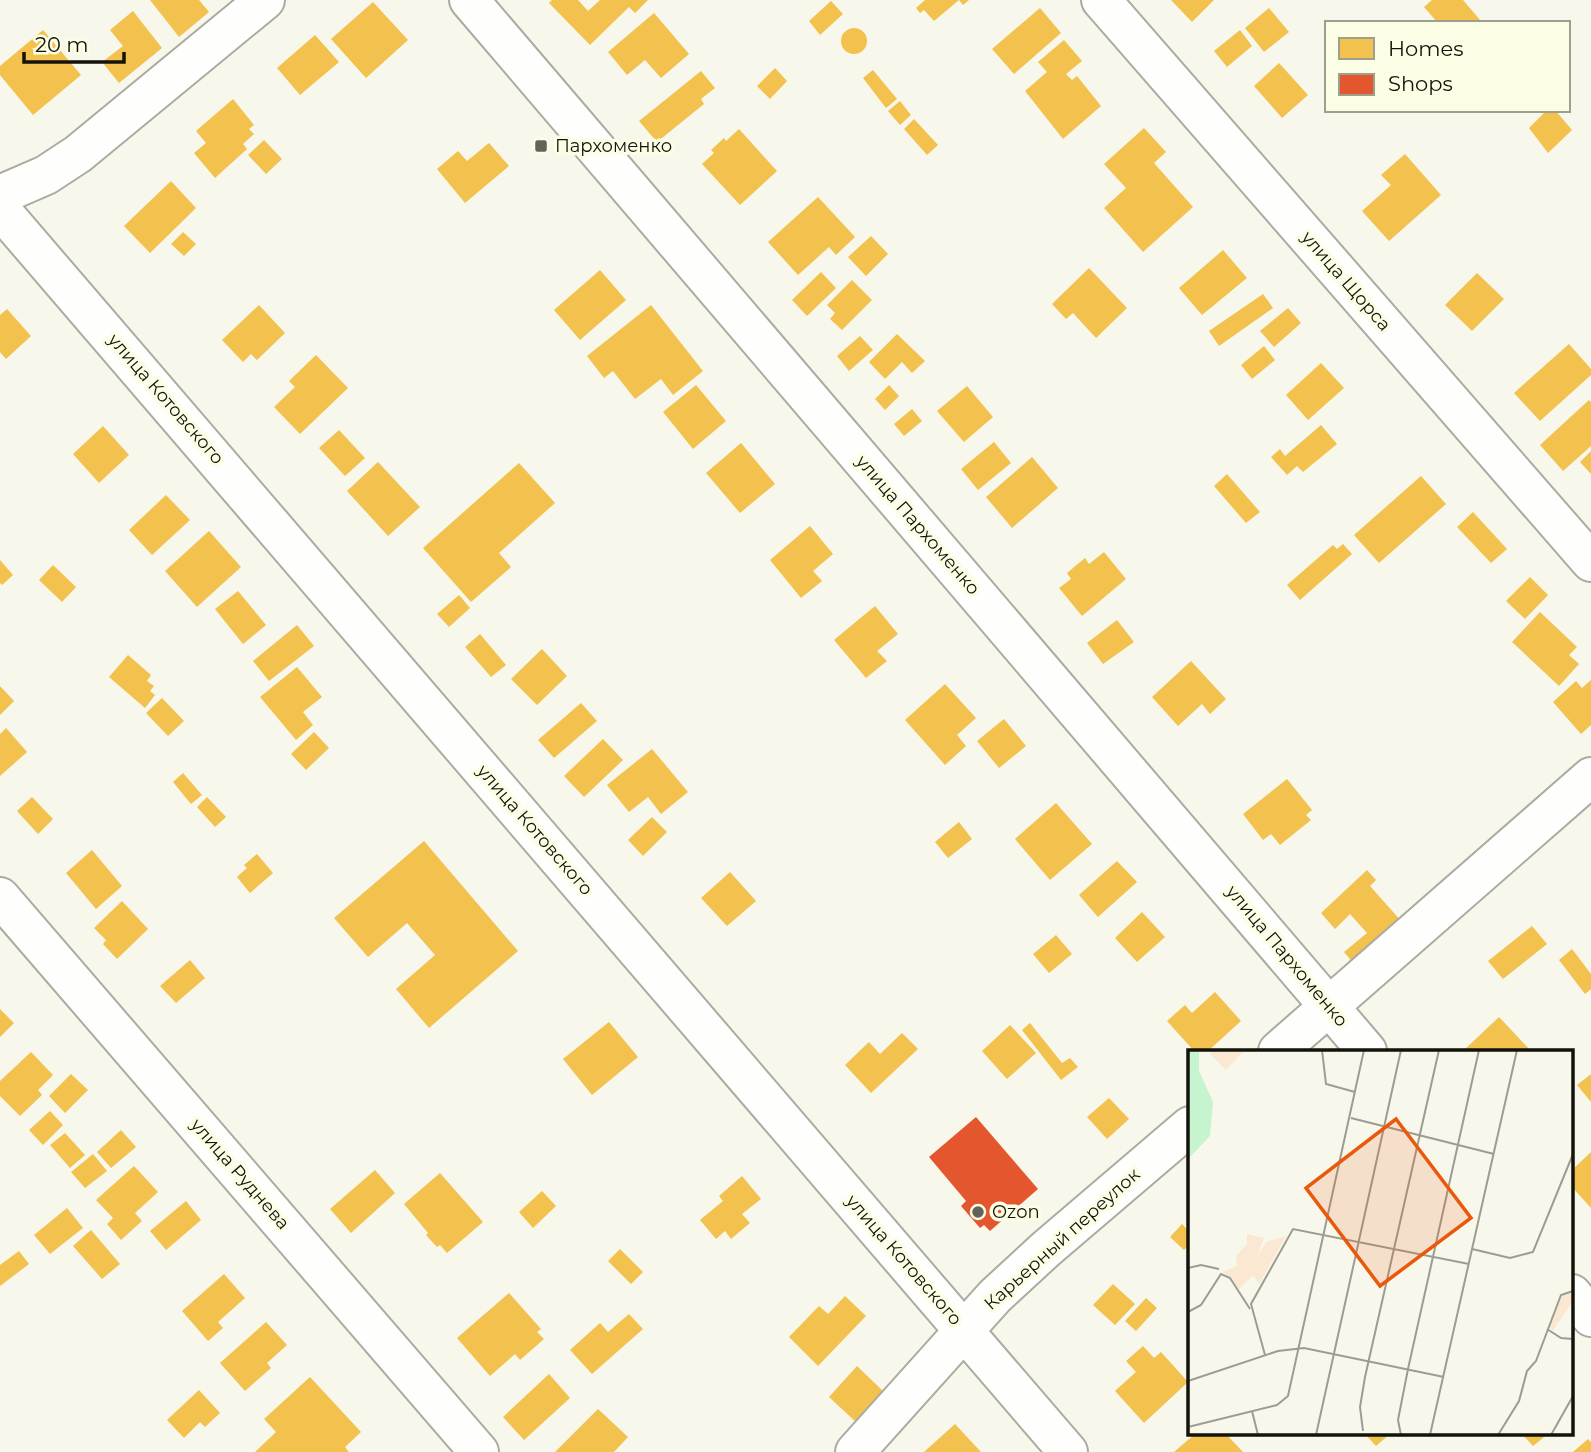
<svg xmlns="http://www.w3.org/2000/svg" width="1591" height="1452" font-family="Montserrat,sans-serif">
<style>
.homes{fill:#f2c14e}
.shops{fill:#e4572e}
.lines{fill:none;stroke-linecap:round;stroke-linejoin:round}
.minor-casing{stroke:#ababa1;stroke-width:42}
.minor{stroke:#fefefc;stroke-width:38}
.poi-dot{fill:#636359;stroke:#fcfde5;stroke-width:2.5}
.labels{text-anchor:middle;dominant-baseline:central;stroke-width:7;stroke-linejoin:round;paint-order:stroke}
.poi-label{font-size:18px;fill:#13130b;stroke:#fcfde5;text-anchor:start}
.street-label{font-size:18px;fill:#13130b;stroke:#fcfde5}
.inset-road{fill:none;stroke:#9c9c91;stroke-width:2}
.view{fill:#e8590c;fill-opacity:0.15;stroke:#e8590c;stroke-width:3.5}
.inset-edge{fill:none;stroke:#13130b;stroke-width:3.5}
</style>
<rect width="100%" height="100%" fill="#f7f7eb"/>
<path class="homes" d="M150,0H199L209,12L179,37Z
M552,0H578L588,11L600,0H648L635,13L629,7L590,45L549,3Z
M925,0H969L963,5L959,0L934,21L924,10L920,13L916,8Z
M1171,0H1214L1192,22Z
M1432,0H1463L1480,20L1476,23H1438L1424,7Z
M831,1L843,14L820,35L809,21Z
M373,2L408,40L366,78L331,39Z
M1040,8L1061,33L1014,74L992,49Z
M1269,8L1289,32L1264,52L1245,28Z
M133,11L162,48L119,83L102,62L123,46L110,30Z
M654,13L689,54L661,78L645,60L627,75L608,52Z
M841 41a13 13 0 1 1 26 0a13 13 0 1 1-26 0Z
M43,30L81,75L33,115L0,75V66Z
M1240,30L1252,46L1227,67L1214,51Z
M315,35L339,62L300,95L277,68Z
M1064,40L1082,61L1066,74L1072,80L1077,76L1101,106L1063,139L1025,91L1047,72L1038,62Z
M1279,63L1308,95L1282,118L1254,86Z
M775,68L787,81L770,99L757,86Z
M873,70L897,99L886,108L863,78Z
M701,71L715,88L701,99L704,104L657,142L639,121Z
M233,99L254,125L249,129L254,134L243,144L247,149L215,178L194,153L206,143L196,131Z
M900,101L911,115L900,125L888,111Z
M1547,110H1555L1572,130L1548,153L1529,128Z
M914,119L938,145L927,155L904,129Z
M1144,128L1166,152L1154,163L1193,207L1143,252L1104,208L1126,188L1104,164Z
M739,129L777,171L740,205L702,164L714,153L711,150L724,138L726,141Z
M264,140L282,159L266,174L248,155Z
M489,143L509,166L465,203L437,169L458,151L467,161Z
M1405,154L1441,195L1389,241L1362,211L1391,185L1381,175Z
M171,181L196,208L150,253L124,226Z
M818,197L855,237L836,255L829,247L798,275L768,242Z
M183,232L196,244L184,256L171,244Z
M871,236L888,254L866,276L848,257Z
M1223,250L1247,278L1202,315L1179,288Z
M1089,268L1127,308L1096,338L1073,313L1066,319L1052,304Z
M600,270L626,300L580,340L554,310Z
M821,272L836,288L807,316L792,300Z
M1477,273L1504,299L1472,331L1445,305Z
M852,280L872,300L842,330L830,319L835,313L827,305Z
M1263,294L1273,308L1219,346L1209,331Z
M259,305L285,333L257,360L251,354L243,362L222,340Z
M651,305L703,371L673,395L661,379L635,399L613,371L604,378L587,356Z
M1288,308L1301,323L1274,347L1260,331Z
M7,309L31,336L6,359L0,352V315Z
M897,334L925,361L912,373L902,362L885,379L869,362Z
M860,336L873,350L849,371L837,356Z
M1569,344L1591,369V375L1540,421L1514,393Z
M1264,346L1275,360L1252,379L1241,365Z
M316,355L348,388L300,434L274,407L295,387L289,381Z
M1321,363L1344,388L1308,420L1286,395Z
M696,385L726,421L693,449L663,412Z
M889,385L899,396L885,410L875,399Z
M967,386L993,417L964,442L937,411Z
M1589,400L1591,402V446L1563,471L1540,445Z
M912,409L922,421L904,436L894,424Z
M1321,425L1337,444L1303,472L1297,466L1287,475L1271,457L1280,449L1285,456Z
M103,426L129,455L99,483L73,454Z
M339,430L365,458L345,476L319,448Z
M994,442L1011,463L978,490L961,469Z
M741,443L775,484L740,513L706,473Z
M1591,451V474L1580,462Z
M1032,457L1058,488L1012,528L986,497Z
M378,462L420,507L388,536L347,491Z
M519,463L555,503L499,553L511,567L471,602L423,548Z
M1227,474L1260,512L1246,523L1214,486Z
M1421,476L1446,504L1379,563L1354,535Z
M166,495L190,520L152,555L129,530Z
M1473,512L1507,549L1491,563L1457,527Z
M810,526L833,554L813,571L822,581L801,598L770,560Z
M209,531L241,567L197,607L165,571Z
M1343,544L1352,554L1300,600L1287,585L1333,545L1337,549Z
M1104,552L1126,579L1082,616L1059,588L1071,579L1067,573L1085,558L1089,564Z
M0,560L13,575L2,585L0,583Z
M53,565L76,587L62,602L39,580Z
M1530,577L1548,595L1525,619L1506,601Z
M238,591L266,625L243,644L215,609Z
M459,595L470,608L449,627L437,614Z
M875,606L898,634L877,651L887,661L866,678L834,640Z
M1540,612L1577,647L1569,655L1579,664L1559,686L1512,642Z
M1117,620L1134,642L1103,664L1087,643Z
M297,625L314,646L269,681L253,661Z
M480,634L506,665L491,677L465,647Z
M542,649L567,676L537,705L511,679Z
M128,655L151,675L147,681L154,686L150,691L155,695L145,708L109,677Z
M1191,661L1226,699L1210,714L1202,704L1178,726L1152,697Z
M297,667L322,697L303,712L313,725L296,740L260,697Z
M1591,680V725L1581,734L1553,702L1576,681L1582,688Z
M945,684L976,718L957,735L966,746L945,765L905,720Z
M0,686L14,701L0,715Z
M162,698L184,721L168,736L146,713Z
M581,703L597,721L554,758L538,740Z
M1004,719L1026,746L999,768L977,741Z
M6,728L27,752L0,776V734Z
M314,732L329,748L306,770L291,754Z
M603,739L623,760L584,797L564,776Z
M652,749L688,792L661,814L648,797L629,812L607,785Z
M183,773L202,795L191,804L173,782Z
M1287,779L1312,810L1306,815L1311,820L1280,845L1271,834L1263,840L1243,814Z
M32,797L53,819L38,834L17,811Z
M207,797L226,817L215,827L197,807Z
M1056,803L1092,844L1050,880L1015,839Z
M652,817L667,832L643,856L628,840Z
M959,822L972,839L948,858L935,842Z
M424,841L518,951L429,1028L396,989L435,955L407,923L368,957L334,918Z
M92,850L122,886L96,909L66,873Z
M257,854L273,873L250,893L237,877L247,868L244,865Z
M1117,861L1137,882L1098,917L1079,895Z
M1367,870L1376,880L1370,886L1402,922L1354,964L1344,952L1367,933L1350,914L1335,929L1321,913Z
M730,872L756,901L727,926L701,898Z
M122,901L148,929L117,959L103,944L106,940L94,928Z
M1142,912L1165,937L1137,962L1115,938Z
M1532,926L1547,944L1503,979L1488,961Z
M1056,935L1072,954L1049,973L1033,954Z
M1572,949L1591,974V989L1585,994L1559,960Z
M190,960L205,978L176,1003L160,986Z
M1215,992L1241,1021L1208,1051H1194L1167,1021L1185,1005L1192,1013Z
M0,1009L14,1023L0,1037Z
M1499,1017L1531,1051H1463Z
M609,1022L638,1057L592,1095L563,1059Z
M1030,1023L1062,1063L1070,1058L1078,1067L1061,1080L1022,1030Z
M1010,1025L1036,1053L1007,1079L982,1051Z
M902,1033L918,1049L871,1093L845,1065L869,1042L880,1054Z
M31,1052L53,1075L38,1090L42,1095L20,1116L0,1096V1081Z
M71,1074L88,1090L65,1113L49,1096Z
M1591,1074V1102L1577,1085Z
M1109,1098L1129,1119L1107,1139L1087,1117Z
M50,1111L63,1125L43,1145L29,1130Z
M121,1130L136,1147L111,1168L97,1152Z
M65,1133L85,1155L70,1168L50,1145Z
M1591,1152V1208L1572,1187V1170Z
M93,1154L107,1171L85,1188L71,1172Z
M134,1166L158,1192L135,1213L142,1221L121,1240L107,1224L113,1218L96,1200Z
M375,1170L395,1193L351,1233L330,1209Z
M440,1173L483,1222L447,1253L440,1245L437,1247L426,1235L428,1233L404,1204Z
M742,1176L761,1199L742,1214L750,1223L731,1239L725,1231L716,1239L700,1220L723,1201L719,1196Z
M542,1191L556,1206L533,1228L519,1212Z
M186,1201L201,1220L166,1250L150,1231Z
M67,1208L83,1228L50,1254L34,1235Z
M1182,1224L1190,1232V1244L1184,1250L1170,1237Z
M91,1230L120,1264L102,1279L73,1246Z
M620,1249L643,1272L631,1284L608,1261Z
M19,1251L29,1264L0,1286V1265Z
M224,1274L245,1298L218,1322L223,1328L208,1341L182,1311Z
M1113,1284L1135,1304L1115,1325L1093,1305Z
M509,1293L541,1329L537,1332L544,1339L520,1360L515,1354L490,1376L457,1338Z
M845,1296L866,1316L818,1366L789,1337L819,1306L828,1314Z
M1146,1298L1157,1308L1136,1331L1125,1321Z
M629,1314L643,1329L592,1374L570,1350L600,1323L608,1332Z
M266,1322L287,1345L267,1363L271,1368L245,1391L220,1363Z
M1143,1346L1154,1358L1161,1352L1188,1382L1144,1423L1115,1391L1136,1372L1126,1361Z
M857,1366L885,1393L857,1423L829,1397Z
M549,1374L570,1398L524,1440L503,1417Z
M310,1377L361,1432L345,1447L349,1452H255L276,1432L264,1419Z
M199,1390L220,1413L205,1427L200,1422L184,1438L167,1420Z
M598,1409L628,1437L614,1452H555Z
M955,1424L981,1452H924Z
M1196,1433H1215L1219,1437L1225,1433L1243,1452H1174Z
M1364,1433H1391L1376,1446Z
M1521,1433H1549L1533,1446Z
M1588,1439L1591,1442V1452H1573Z"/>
<path class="shops" d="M976,1117L1038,1189L990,1231L984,1225L980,1228L961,1206L966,1201L929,1157Z"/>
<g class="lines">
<defs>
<path id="minor" d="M469,0L1367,1051
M1101,0L1591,562
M0,195L46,175L78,154L265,0
M0,209L1068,1452
M0,897L479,1452
M1278,1051L1591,777
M1572,1294L1591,1317
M855,1452L995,1296L1046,1249L1190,1126"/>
</defs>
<use href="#minor" class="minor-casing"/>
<use href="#minor" class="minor"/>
</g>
<g class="poi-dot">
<rect x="534" y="139" width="14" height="14" rx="3.5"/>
<circle cx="978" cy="1212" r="7"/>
</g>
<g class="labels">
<g class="poi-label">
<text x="555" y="146">Пархоменко</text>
<text x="992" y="1212">Ozon</text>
</g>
<g class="street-label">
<text transform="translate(1346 281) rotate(49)">улица Щорса</text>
<text transform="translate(166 399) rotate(49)">улица Котовского</text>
<text transform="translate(918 525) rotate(49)">улица Пархоменко</text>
<text transform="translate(535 830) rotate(49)">улица Котовского</text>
<text transform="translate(1287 956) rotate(50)">улица Пархоменко</text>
<text transform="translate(240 1174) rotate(49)">улица Руднева</text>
<text transform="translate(1062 1239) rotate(-42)">Карьерный переулок</text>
<text transform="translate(904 1260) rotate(49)">улица Котовского</text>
</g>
</g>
<g transform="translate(1188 1050)">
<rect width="385" height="385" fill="#f7f7eb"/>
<path d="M24,0H57L38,20L22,4ZM59,184L76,188L68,210L78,192L98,186L71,234L65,225L51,239L35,222L49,216L48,206L59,194ZM385,243V251L365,281L361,276L375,244Z" fill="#fae8d3"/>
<path d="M0,0H11V21L25,52L22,86L0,109Z" fill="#c5f4cf"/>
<path class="inset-road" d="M134,0L138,34L167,42M163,68L306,104M284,199L322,208L345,202L385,104M0,218L13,215L31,219M0,262L13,255L33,224L42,228L62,259M359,279L373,288L385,289M77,305L63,254L105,179L281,214M0,331L90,301L116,298L256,327M64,361L70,385M0,377L89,355L100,346L176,0M175,381L172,357L177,327L251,0M128,385L213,0M213,385L210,370L220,319L291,0M242,385L329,0M310,385L331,351L339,321L348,311L373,245L385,241M363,385L385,346"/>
<path class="view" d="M208,69L283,168L192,236L118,138Z"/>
<rect width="385" height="385" class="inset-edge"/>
</g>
<rect x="1325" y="21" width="245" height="91" fill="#fcfde5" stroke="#9f9f8e" stroke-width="2"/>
<rect x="1339" y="38" width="35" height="21" fill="#f2c14e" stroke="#9f9f8e" stroke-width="2"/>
<text x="1388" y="56" font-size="21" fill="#13130b">Homes</text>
<rect x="1339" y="74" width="35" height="21" fill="#e4572e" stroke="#9f9f8e" stroke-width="2"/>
<text x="1388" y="91" font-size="21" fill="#13130b">Shops</text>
<path d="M24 52v10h100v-10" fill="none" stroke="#13130b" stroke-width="3.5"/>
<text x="35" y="52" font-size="21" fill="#13130b" stroke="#fcfde5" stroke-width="5" paint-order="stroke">20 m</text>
</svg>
